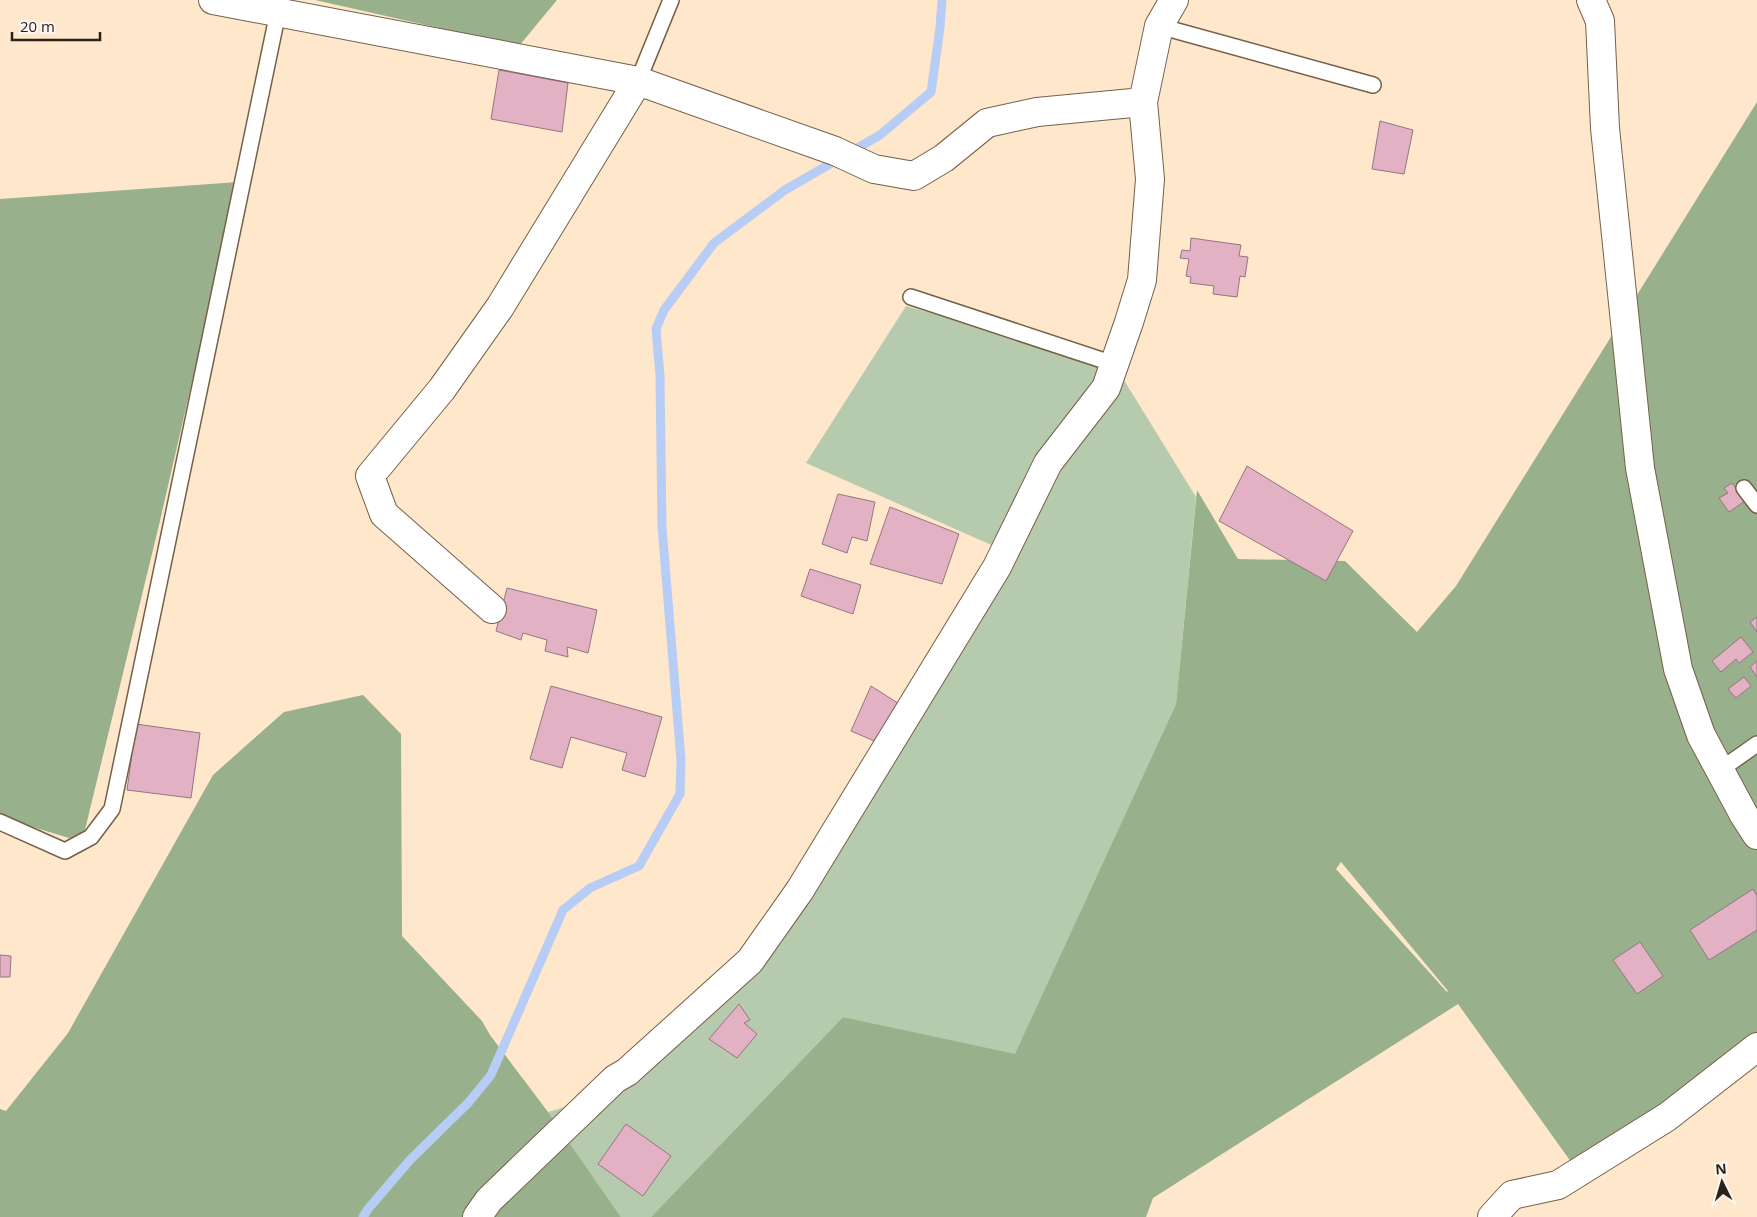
<svg xmlns="http://www.w3.org/2000/svg" width="1757" height="1217" font-family="'Open Sans',sans-serif">
<style>
.green{fill:#b6caad}
.forest{fill:#98b18c;fill-rule:evenodd}
.lines{fill:none;stroke-linecap:round;stroke-linejoin:round}
.stream{stroke:#b8cdf5;stroke-width:9}
.building{fill:#e2b2c4;stroke:#967581}
.service-casing{stroke:#756048;stroke-width:18}
.minor-casing{stroke:#756048;stroke-width:30}
.tertiary-casing{stroke:#756048;stroke-width:30}
.service{stroke:#fff;stroke-width:15}
.minor{stroke:#fff;stroke-width:28}
.tertiary{stroke:#fff;stroke-width:28}
</style>
<rect width="100%" height="100%" fill="#fee7cb"/>
<path class="green" d="M906,306L1114,364L1196,497L1176,704L1015,1055L843,1017L651,1217H621L548,1112L606,1095L782,942L1005,551L806,463Z"/>
<path class="forest" d="M315,0H557L519,46Z
M1757,102V1047L1579,1173L1458,1004L1153,1198L1146,1217H651L843,1017L1015,1054L1176,704L1197,490L1238,559L1345,561L1417,632L1456,586ZM1341,862L1448,991L1447,992L1336,869Z
M238,182L159,525L82,842L0,817V199Z
M363,695L401,734L402,936L482,1021L490,1035L548,1112L621,1217H0V1109L6,1111L68,1033L213,775L284,712Z"/>
<g class="lines">
<path class="stream" d="M363,1217L368,1209L410,1160L469,1102L491,1075L563,910L590,888L639,866L680,794L681,760L662,527L660,376L656,329L664,310L714,243L785,190L880,135L931,92L940,28L942,0"/>
</g>
<path class="building" d="M499,70L568,83L562,132L491,119Z
M1380,121L1413,130L1404,174L1372,169Z
M1191,238L1241,245L1239,256L1248,257L1245,277L1240,276L1237,297L1213,294L1214,286L1190,283L1191,277L1186,276L1189,259L1180,258L1182,250L1190,251Z
M1247,466L1353,531L1326,581L1219,521Z
M1732,483L1745,501L1729,512L1719,498L1728,493L1724,488Z
M838,494L875,502L867,541L852,537L847,553L822,544Z
M890,507L959,534L942,584L870,564Z
M810,569L861,585L853,614L801,596Z
M507,588L597,610L588,653L567,647L568,657L545,651L547,640L523,633L521,640L496,631Z
M1757,617V632L1750,622Z
M1741,637L1753,652L1739,663L1736,659L1721,672L1712,661Z
M1757,661V677L1750,667Z
M1744,677L1751,686L1736,698L1728,689Z
M551,686L662,717L645,777L622,770L627,753L571,737L562,768L530,759Z
M871,686L901,705L879,743L851,731Z
M136,724L200,733L191,798L127,790Z
M1753,889L1757,896V930L1709,960L1690,930Z
M1640,942L1663,976L1637,994L1613,960Z
M0,955L11,956L10,977H0Z
M739,1004L750,1020L744,1023L757,1034L737,1058L709,1039Z
M626,1124L671,1156L643,1196L598,1164Z"/>
<g class="lines">
<defs>
<path id="service" d="M1159,26L1373,85
M638,81L671,0
M911,297L1114,364
M1744,488L1757,505
M1720,770L1757,744
M0,822L65,851L91,837L112,809L278,12"/>
<path id="minor" d="M213,0L638,81L835,151L874,169L914,176L944,158L987,123L1037,112L1143,102
M492,609L384,514L370,476L442,389L500,307L638,81
M477,1217L489,1200L615,1079L627,1072L750,961L800,890L997,567L1048,463L1106,388L1129,322L1142,280L1150,179L1143,102L1159,26L1174,0
M1492,1217L1512,1195L1558,1185L1667,1117L1757,1047"/>
<path id="tertiary" d="M1591,0L1600,21L1605,128L1640,468L1678,669L1701,735L1744,815L1757,835"/>
</defs>
<use href="#service" class="service-casing"/>
<use href="#minor" class="minor-casing"/>
<use href="#tertiary" class="tertiary-casing"/>
<use href="#service" class="service"/>
<use href="#minor" class="minor"/>
<use href="#tertiary" class="tertiary"/>
</g>
<g transform="translate(1722 1182) rotate(355)" stroke="#fcf7f2" stroke-width="4" paint-order="stroke">
<path d="M0-4L9 19L0 12L-9 19Z" fill="#2a2218"/>
<text y="-8" font-size="14" font-weight="bold" text-anchor="middle" fill="#2a2218">N</text>
</g>
<path d="M12 32v8h88v-8" fill="none" stroke="#2a2218" stroke-width="2.5"/>
<text x="20" y="32" font-size="15" fill="#2a2218" stroke="#fcf7f2" stroke-width="4" paint-order="stroke">20 m</text>
</svg>
